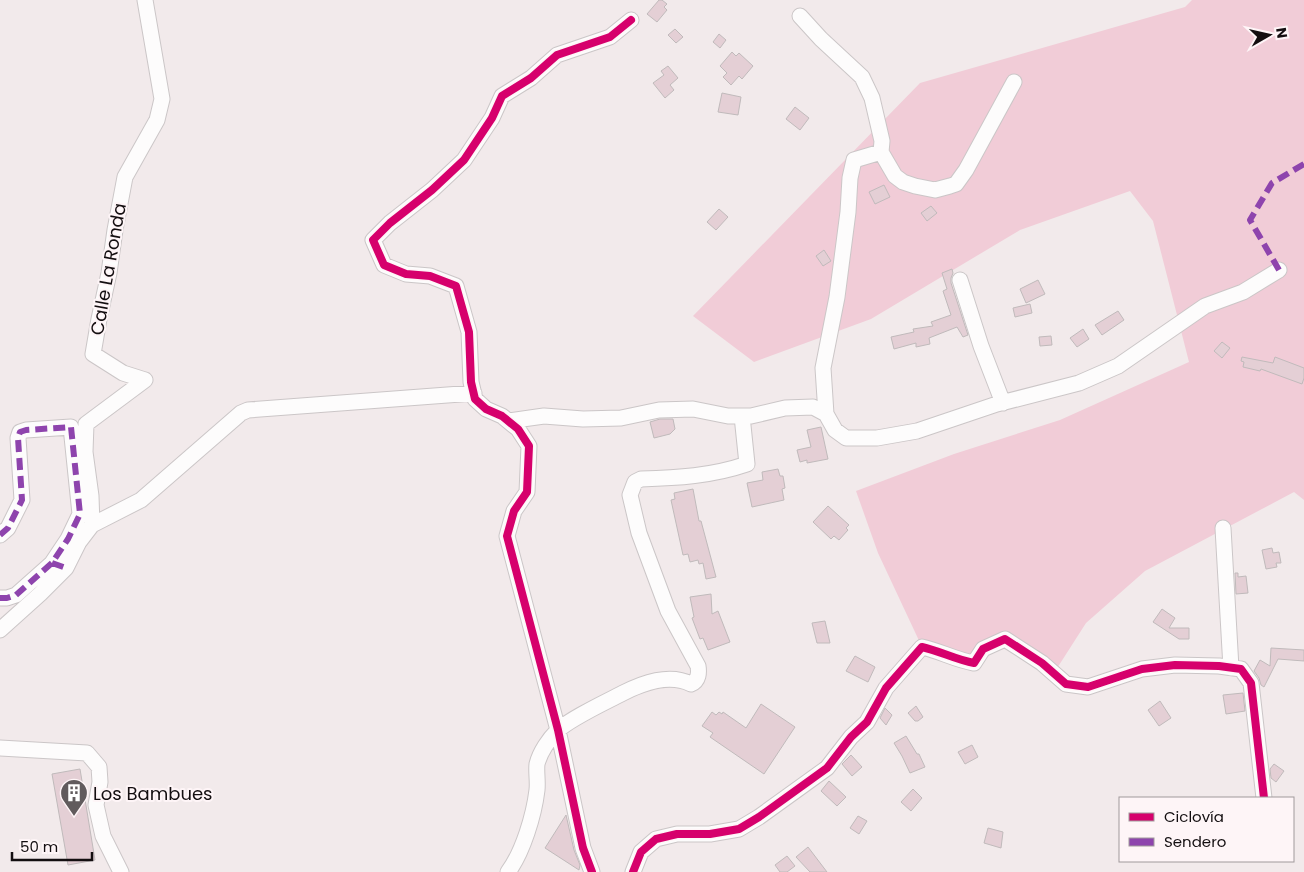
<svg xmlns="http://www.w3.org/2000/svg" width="1304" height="872" font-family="Poppins,sans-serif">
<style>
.green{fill:#f1ccd7}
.building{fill:#e4cfd5;stroke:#c0babb}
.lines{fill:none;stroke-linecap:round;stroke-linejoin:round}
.minor-casing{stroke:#cbc6c7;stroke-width:17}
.minor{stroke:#fdfcfc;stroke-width:15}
.quiet{stroke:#8e44ad;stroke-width:6;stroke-dasharray:12 6;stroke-linecap:butt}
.cycleway-casing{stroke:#fef5f7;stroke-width:11}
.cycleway{stroke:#d6006c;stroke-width:8}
.labels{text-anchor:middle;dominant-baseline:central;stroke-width:4;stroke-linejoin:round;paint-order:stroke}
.street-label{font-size:18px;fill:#130e10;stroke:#fef5f7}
.poi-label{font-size:18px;fill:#130e10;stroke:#fef5f7;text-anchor:start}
</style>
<rect width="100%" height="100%" fill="#f2eaeb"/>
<path class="green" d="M1192,0H1304V500L1294,492L1145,571L1086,623L1054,673L1005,639L974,663L922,647L878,553L856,491L954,454L1060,420L1189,362L1153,221L1130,191L1020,230L871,319L754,362L693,316L920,83L1185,7Z"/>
<path class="building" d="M659,0H662L667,4L664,7L667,10L657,22L647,14Z
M675,29L683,37L676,43L668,35Z
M719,34L726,40L720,48L713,42Z
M732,52L736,56L739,53L753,66L742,79L739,76L731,85L723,77L727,73L720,66Z
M668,66L678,78L670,85L674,90L665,98L653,83L664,75L661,71Z
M722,93L741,97L738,115L718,112Z
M795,107L809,118L800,130L786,119Z
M884,185L890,197L875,204L869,192Z
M931,206L937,213L927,221L921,213Z
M719,209L728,217L716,230L707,222Z
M824,250L831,261L823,266L816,256Z
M952,269L953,273L951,278V283L968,335L963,337L957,327L929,338L930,344L916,347V343L894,349L891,337L914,332L913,329L933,326L931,322L951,315L943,291L947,289L942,273Z
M1038,280L1045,294L1026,303L1020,289Z
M1030,304L1032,313L1015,317L1013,308Z
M1118,311L1124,320L1102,335L1095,325Z
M1083,329L1089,339L1077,347L1070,338Z
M1051,336L1052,345L1040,346L1039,337Z
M1222,342L1230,348L1222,358L1214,351Z
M1242,357L1273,363L1275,357L1304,368V378L1302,384L1261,369L1260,371L1243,367L1244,362L1241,361Z
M660,419H673L675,429L670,434L654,438L650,422Z
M821,427L828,459L807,463V460L800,462L797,450L811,447L807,430Z
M778,469L780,476H783L785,488L782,489L784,500L752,507L747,483L763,480L762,472Z
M693,489L699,521H701L716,577L706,579L703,563L699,564L698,560L690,562L688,554L683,555L671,500L675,499L674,493Z
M828,506L849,525L846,528L848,530L839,540L834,536L831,539L813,522Z
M1272,548L1273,553L1279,552L1281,563H1276L1277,567L1266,569L1262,550Z
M1235,573H1238V577L1246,576L1248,593L1236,594Z
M711,594L712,614L718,611L730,642L708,650L703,638L700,639L692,618L694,617L690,597Z
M1162,609L1175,618L1169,628H1189V639H1179L1153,622Z
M825,621L830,643H817L812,623Z
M1271,648L1304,650V661L1278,659L1264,687L1261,685L1259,678L1254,671L1260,660L1270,666Z
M855,656L875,667L868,682L846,671Z
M1243,693L1245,711L1226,714L1223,695Z
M1160,701L1171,718L1159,726L1148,710Z
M761,704L795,727L764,774L710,737L713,733L702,726L712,712L716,715L719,712L722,714L723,712L746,728Z
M916,706L923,717L918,721H915L908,713Z
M885,708L892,715L886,725L880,718Z
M906,736L917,754H919L925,767L910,773L902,756L894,743Z
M972,745L978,757L965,764L958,752Z
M851,755L862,767L852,776L842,764Z
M1274,764L1284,771L1276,782L1271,778L1270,769Z
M80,769L95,860L68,865L52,774Z
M829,781L846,797L837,806L821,791Z
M913,789L922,798L911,811L901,802Z
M566,815L574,850L580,865L579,870L545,848Z
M858,816L867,821L859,834L850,828Z
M988,828L1003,832L1001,848L984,843Z
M808,847L827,872H810L796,857Z
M787,856L795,866L787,872H780L775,865Z"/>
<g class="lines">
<defs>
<path id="minor" d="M145,0L162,99L157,120L125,177L115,230L109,273L99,319L93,354L123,373L145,380
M800,16L821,39L862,77L872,98L882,141L881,152L854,160L850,178L848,212L837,297L823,368L826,414
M881,152L895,176L903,182L915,186L935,190L950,186L956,184L966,170L1014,82
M960,280L981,346L1003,403
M508,421L544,416L583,419L621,418L659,410L693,409L728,416H751L785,408L813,407L826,414L835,430L846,438H877L917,431L997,404L1079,383L1118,366L1205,306L1243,292L1279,270
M92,525L141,500L241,413L248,410L474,393
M1223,528L1231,668
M0,535L8,528L22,500L18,438L20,432L26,430L71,427L80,514L68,539L52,563L16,595L7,598H0
M0,630L40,594L66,568L79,542L92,525L91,496L85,452L86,424L145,380
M0,748L87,753L99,767L100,782L96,805L103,836L121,872
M508,872C523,852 534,815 537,790C538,781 536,772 537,764C540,752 549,739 557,731C571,718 604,703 623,693C643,683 669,673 691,684C699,681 699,672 698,666L668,611L639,533L630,495L635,482L641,479C677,478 712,476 747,464L742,416
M592,872L583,848L558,730L507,536L514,511L527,492L529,446L518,429L502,416L486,409L475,399L471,382L469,332L456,286L430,276L406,274L384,265L373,240L390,223L432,190L464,160L492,118L502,96L531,78L557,55L610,37L631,20
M633,872L641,852L656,839L677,834H710L739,829L759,817L827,768L851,737L867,722L886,688L922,647C940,651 956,660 974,663L983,649L1005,639L1042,663L1066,684L1088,687L1142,669L1175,665L1219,666L1241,669L1251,683L1264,798"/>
</defs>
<use href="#minor" class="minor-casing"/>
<use href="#minor" class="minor"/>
<path class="quiet" d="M1279,270L1250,220L1272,183L1304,164
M0,535L8,528L22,500L18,438L20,432L26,430L71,427L80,514L68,539L52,563L16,595L7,598H0
M52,563L66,568"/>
<defs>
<path id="cycleway" d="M592,872L583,848L558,730L507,536L514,511L527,492L529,446L518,429L502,416L486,409L475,399L471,382L469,332L456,286L430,276L406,274L384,265L373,240L390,223L432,190L464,160L492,118L502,96L531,78L557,55L610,37L631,20
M633,872L641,852L656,839L677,834H710L739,829L759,817L827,768L851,737L867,722L886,688L922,647C940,651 956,660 974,663L983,649L1005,639L1042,663L1066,684L1088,687L1142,669L1175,665L1219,666L1241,669L1251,683L1264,798"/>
</defs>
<use href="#cycleway" class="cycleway-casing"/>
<use href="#cycleway" class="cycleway"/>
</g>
<defs>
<symbol id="building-pin" viewBox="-11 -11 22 30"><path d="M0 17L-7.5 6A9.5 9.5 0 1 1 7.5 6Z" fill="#615b5d" stroke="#fef5f7"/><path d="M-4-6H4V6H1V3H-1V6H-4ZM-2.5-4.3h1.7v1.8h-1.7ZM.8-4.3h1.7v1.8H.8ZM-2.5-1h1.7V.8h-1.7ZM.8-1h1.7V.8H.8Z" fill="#fff"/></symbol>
</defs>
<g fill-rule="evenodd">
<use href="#building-pin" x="58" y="777" width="32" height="43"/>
</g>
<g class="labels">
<g class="street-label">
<text transform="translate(108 269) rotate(-80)">Calle La Ronda</text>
</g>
<g class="poi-label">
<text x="93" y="793">Los Bambues</text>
</g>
</g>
<rect x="1119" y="797" width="175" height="65" fill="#fef5f7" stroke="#a0999b"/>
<rect x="1129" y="813" width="25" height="8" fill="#d6006c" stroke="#a0999b"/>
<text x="1164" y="822" font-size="15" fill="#130e10">Ciclovía</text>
<rect x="1129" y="838" width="25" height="8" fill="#8e44ad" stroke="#a0999b"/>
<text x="1164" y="847" font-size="15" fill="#130e10">Sendero</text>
<g transform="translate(1269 35) rotate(81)" stroke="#fef5f7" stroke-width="4" paint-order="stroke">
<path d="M0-4L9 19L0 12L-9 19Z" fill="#130e10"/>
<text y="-8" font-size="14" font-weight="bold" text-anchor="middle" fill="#130e10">N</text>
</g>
<path d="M12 852v8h80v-8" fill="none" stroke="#130e10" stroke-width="2.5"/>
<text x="20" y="852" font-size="15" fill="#130e10" stroke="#fef5f7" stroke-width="4" paint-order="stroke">50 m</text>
</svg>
